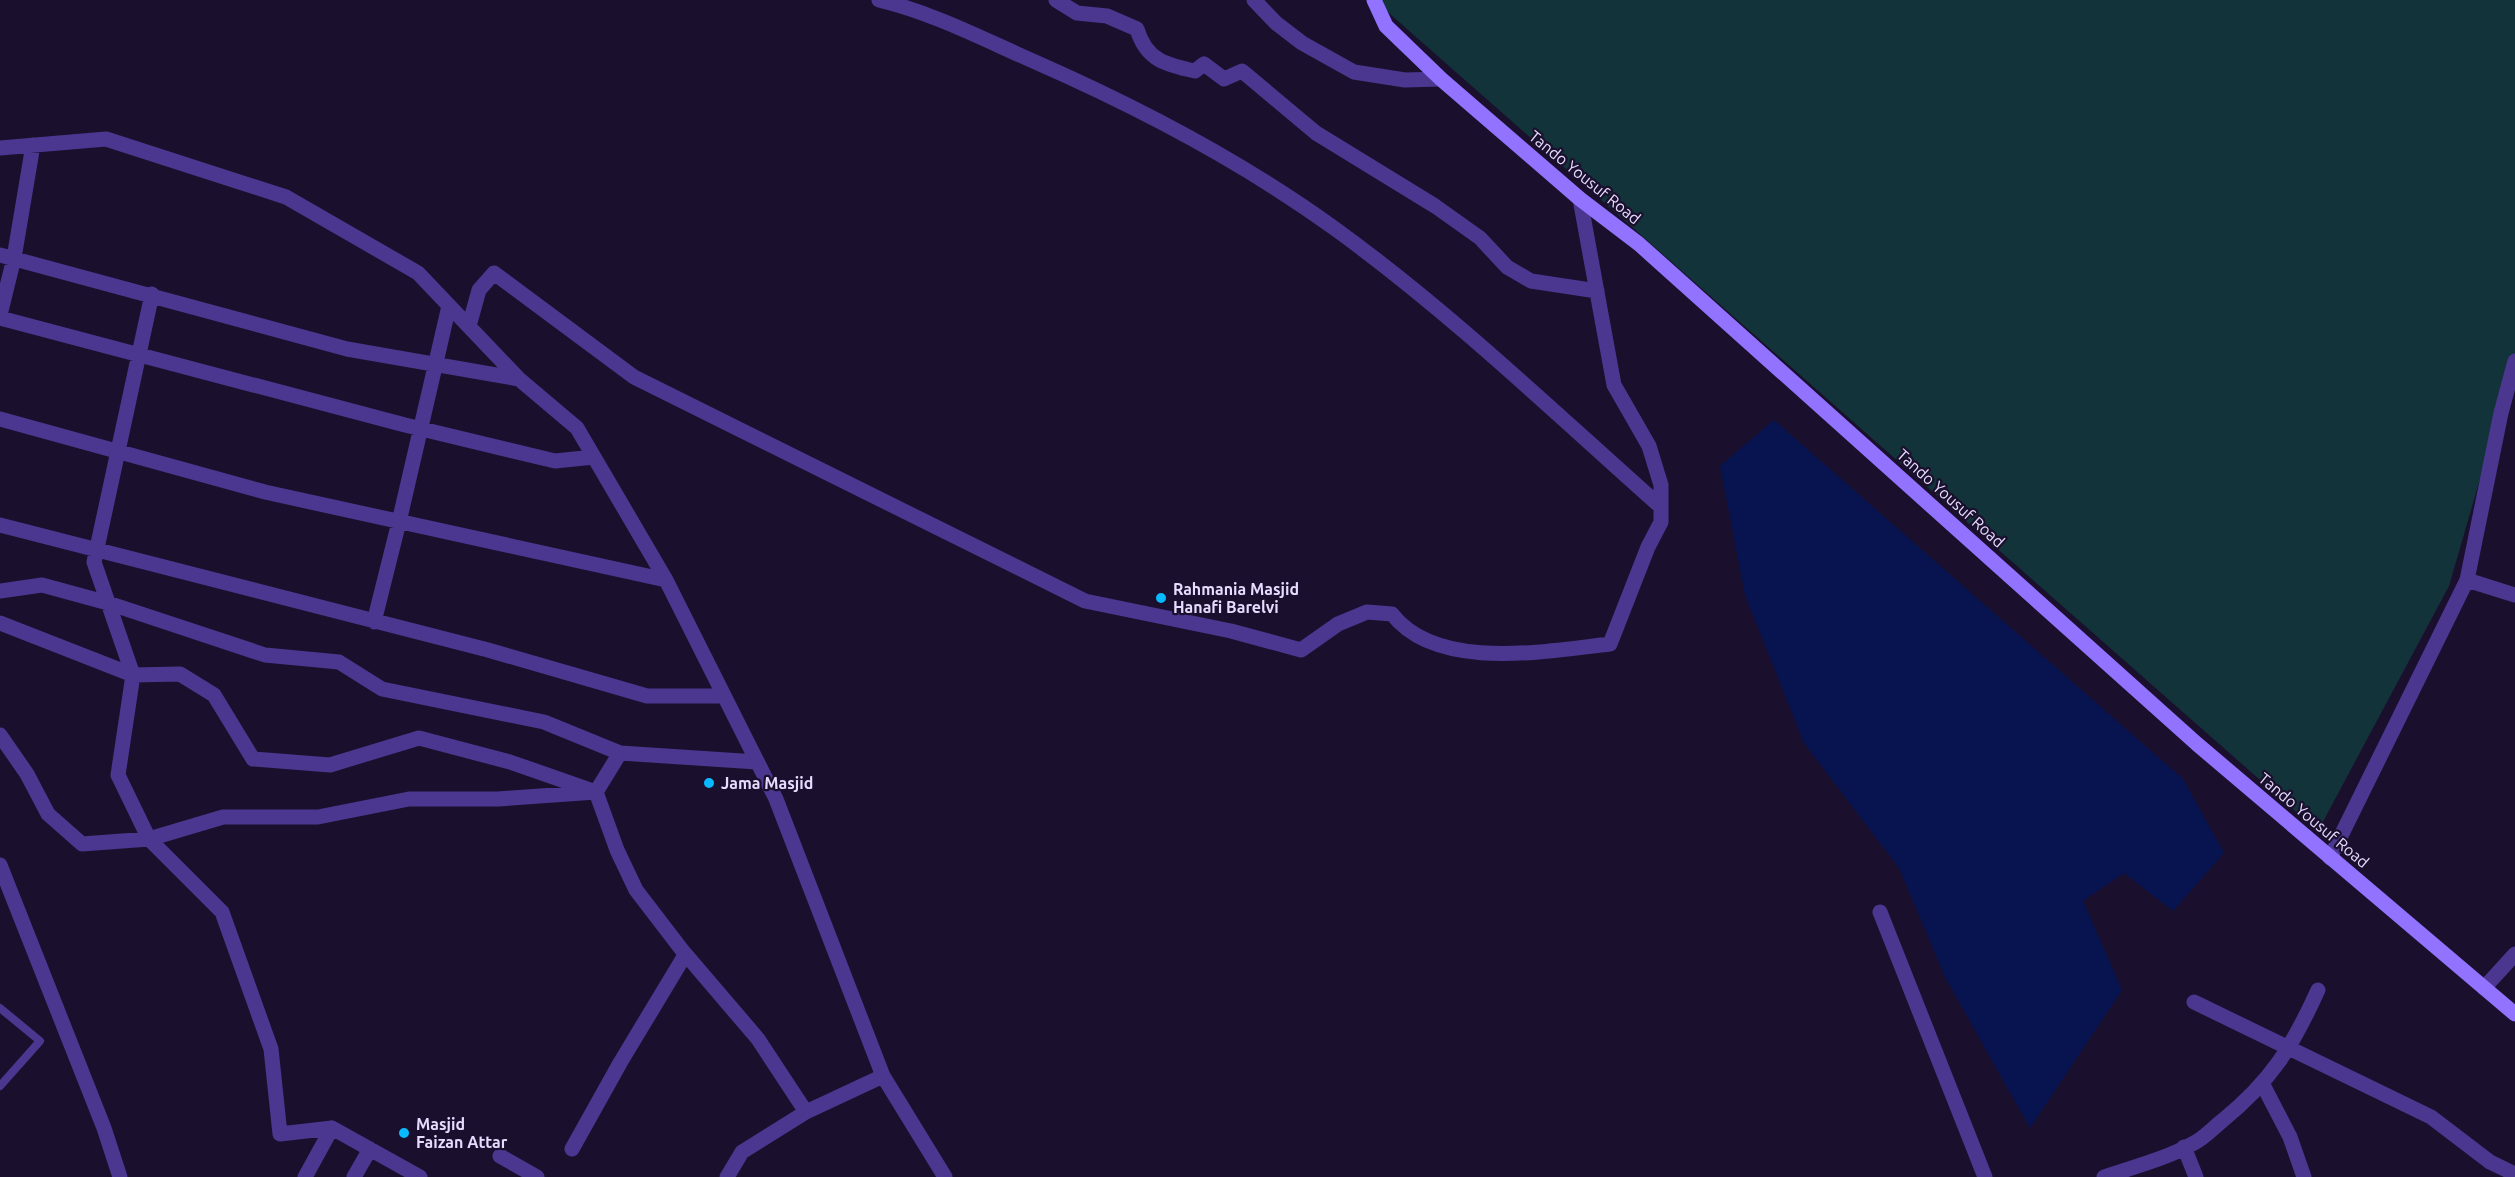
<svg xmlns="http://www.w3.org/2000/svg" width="2515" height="1177" font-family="Ubuntu,sans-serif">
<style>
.green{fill:#123339}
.water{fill:#071450}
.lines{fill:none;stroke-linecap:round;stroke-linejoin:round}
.lane{stroke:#4b3790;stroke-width:8}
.street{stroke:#4b3790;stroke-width:15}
.secondary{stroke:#9173ff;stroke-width:15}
.poi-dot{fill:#08b9ff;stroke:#1a102e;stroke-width:2}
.labels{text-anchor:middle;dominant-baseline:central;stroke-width:4.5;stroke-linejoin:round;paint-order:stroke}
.street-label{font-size:16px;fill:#e7dcff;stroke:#1a102e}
.poi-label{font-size:16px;font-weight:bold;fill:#e7dcff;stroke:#1a102e;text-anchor:start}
</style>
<rect width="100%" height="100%" fill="#1a102e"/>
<path class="green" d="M1382,0H2515V358L2449,586L2318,831L1382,7Z"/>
<path class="water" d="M1774,420L2183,779L2224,853L2173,911L2124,873L2083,901L2122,990L2030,1128L1945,977L1899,868L1804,743L1745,595L1720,466Z"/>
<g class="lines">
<path class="lane" d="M0,1008L40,1041L0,1086"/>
<path class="street" d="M879,0C933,13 983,39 1033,61C1138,107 1240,160 1334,228C1450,312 1554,412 1661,507
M1056,0L1077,13L1107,16L1137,29C1146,60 1166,65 1195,71L1204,64L1224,79L1242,71L1316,133L1435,206L1480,238L1507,267L1531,281L1597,291
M1254,0L1276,23L1302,43L1354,72L1405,80L1441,79
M0,148L106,139L286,197L418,273L519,379
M0,255L347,349L519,379L577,428L666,580L776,799L883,1076L945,1177
M152,294L94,562L133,675L118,775L149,839L222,912L271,1049L280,1134L332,1128L420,1177
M0,315L14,258L33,145
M0,318L405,425L555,461L594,457
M469,326L479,290L494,273L634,377L1085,601L1231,631L1301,650L1338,624L1367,612L1392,614C1437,672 1546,651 1610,644L1648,547L1661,522V485L1649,446L1614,385L1580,199
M0,419L265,492L666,580
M0,525L488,650L647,696H724
M2467,580L2515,595
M0,591L42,585L108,603L265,655L339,662L382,689L544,722L620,753
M374,622L399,522L449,306
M0,623L133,675L180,674L214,695L253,759L330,765L419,738L510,762L596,792L617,850L636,890L682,950L758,1039L806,1112
M0,735L27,774L48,814L82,844L149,839L223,817H318L409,799H498L596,792L620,753L757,762
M2330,858L2467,580L2501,413L2515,361
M0,865L104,1128L120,1177
M1880,912L1985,1177
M2484,988L2515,954
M2194,1002L2431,1117L2490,1162L2515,1174
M2262,1083L2290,1137L2304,1177
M2184,1147L2196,1177
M572,1149L620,1063L685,955
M500,1156L537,1177
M305,1177L332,1128
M354,1177L370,1149
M727,1177L742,1152L806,1112L883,1076
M2104,1177C2133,1167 2166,1159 2194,1143C2204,1138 2213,1128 2222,1121C2272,1080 2292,1047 2318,990"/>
<path class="secondary" d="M1374,0L1386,26L1441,79L1580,199L1639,244L2197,744L2515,1014"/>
</g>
<g class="poi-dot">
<circle cx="1161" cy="598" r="6"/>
<circle cx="709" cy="783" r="6"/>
<circle cx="404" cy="1133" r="6"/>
</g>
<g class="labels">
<g class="street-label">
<text transform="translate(1585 177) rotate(39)">Tando Yousuf Road</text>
<text transform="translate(1951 498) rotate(42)">Tando Yousuf Road</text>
<text transform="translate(2314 820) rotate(40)">Tando Yousuf Road</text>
</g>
<g class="poi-label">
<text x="1173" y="589">Rahmania Masjid<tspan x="1173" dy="18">Hanafi Barelvi</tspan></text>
<text x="721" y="783">Jama Masjid</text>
<text x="416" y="1124">Masjid<tspan x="416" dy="18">Faizan Attar</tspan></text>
</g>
</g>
</svg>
